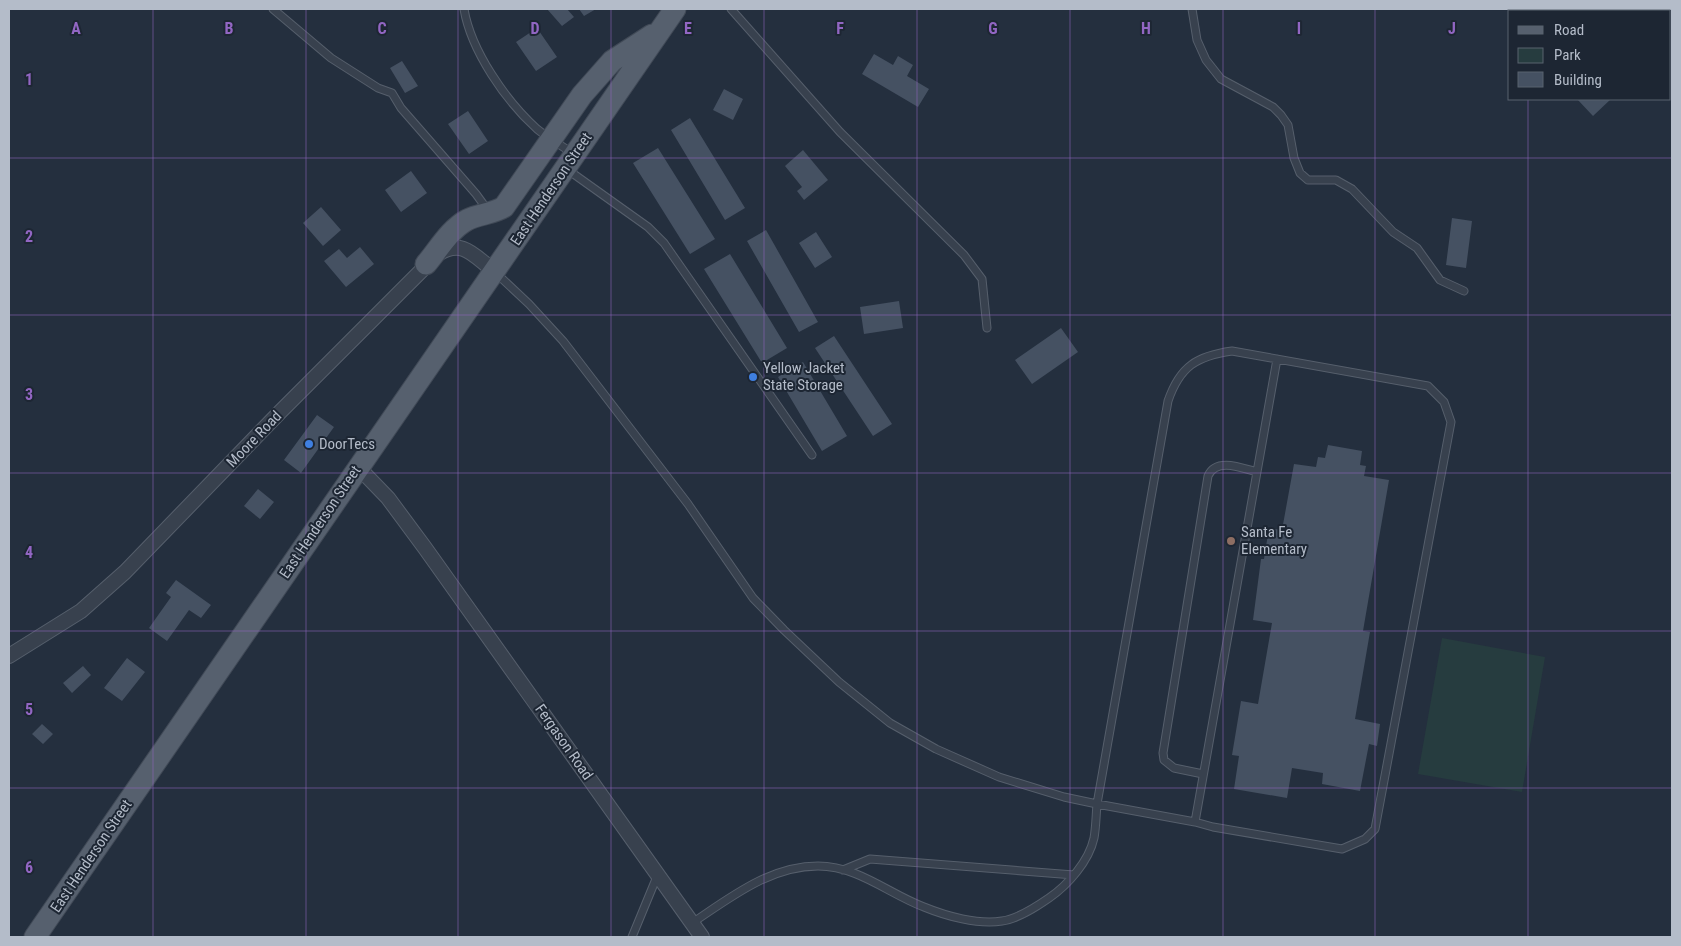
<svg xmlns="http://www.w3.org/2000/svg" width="1681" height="946" font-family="'Roboto Condensed',sans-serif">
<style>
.green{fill:#263c3f}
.building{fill:#455162}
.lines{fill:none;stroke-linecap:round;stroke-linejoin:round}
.lane-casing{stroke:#565f6c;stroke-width:9}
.street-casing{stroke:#565f6c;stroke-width:16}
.primary-casing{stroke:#414a57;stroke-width:23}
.lane{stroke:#38414e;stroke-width:7}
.street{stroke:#38414e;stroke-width:14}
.primary{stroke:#56606e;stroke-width:21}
.grid{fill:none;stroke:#9266c3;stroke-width:1;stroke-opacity:0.55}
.shop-dot{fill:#3f7fe0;stroke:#1d2633;stroke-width:2}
.education-dot{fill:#8d6e63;stroke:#1d2633;stroke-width:2}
.labels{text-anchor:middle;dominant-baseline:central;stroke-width:4;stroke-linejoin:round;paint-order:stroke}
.street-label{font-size:15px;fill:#b4bcc9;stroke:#1d2633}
.poi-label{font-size:15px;fill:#b4bcc9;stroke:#1d2633;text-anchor:start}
.grid-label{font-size:16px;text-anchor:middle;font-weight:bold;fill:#9266c3;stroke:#1d2633;stroke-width:4;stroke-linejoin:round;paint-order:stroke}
</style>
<rect width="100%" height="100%" fill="#242f3e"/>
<path class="green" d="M1442,638L1545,657L1522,792L1418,774Z"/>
<path class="building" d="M547,9H567L574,17L562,26Z
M579,9H596L584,16Z
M537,28L557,57L536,71L516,42Z
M874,54L893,65L898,56L913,65L907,76L929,89L918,107L862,74Z
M402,61L418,86L405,93L390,68Z
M724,89L743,99L733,120L713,110Z
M1577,99H1611L1593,116Z
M468,111L488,141L469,154L448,124Z
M690,118L745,208L725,220L671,130Z
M658,148L715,239L690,254L633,163Z
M803,150L828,180L804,200L797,191L802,187L785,166Z
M411,171L427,193L401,212L385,190Z
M321,207L341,230L323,246L303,223Z
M1452,218L1472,221L1466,268L1446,265Z
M766,230L818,322L799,332L747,241Z
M816,232L832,257L815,268L799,243Z
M360,247L374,264L346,287L324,261L339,249L347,258Z
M730,254L787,348L762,363L704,269Z
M899,301L903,328L864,334L860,307Z
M1061,328L1078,352L1032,384L1015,360Z
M834,336L892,424L873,436L815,348Z
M803,362L847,436L822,451L778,377Z
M317,415L334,427L301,473L284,460Z
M1328,445L1362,451L1360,465L1366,466L1364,476L1389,480L1363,631L1370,632L1355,719L1380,724L1377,746L1369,744L1360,791L1322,784L1323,773L1292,768L1287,798L1234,789L1239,756L1232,755L1241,701L1258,704L1272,623L1253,620L1261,559H1264L1269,528L1282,530L1294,464L1316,467L1318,457L1325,458Z
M258,489L274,502L260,519L244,506Z
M176,580L211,605L201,618L189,610L167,641L149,628L171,597L166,593Z
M127,658L145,672L122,701L104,688Z
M83,666L91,675L72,693L63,683Z
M42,724L53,734L43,744L32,734Z"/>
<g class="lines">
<defs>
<path id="lane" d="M273,9L331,58L378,88L392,93L401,108L476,194L484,205L486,211
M464,9C471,51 506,101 537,129C548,138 561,145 572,153
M731,9L840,132L964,255L982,279L987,328
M1192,9L1197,40L1206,60L1221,79L1273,107L1281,115L1288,125L1294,158L1300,173L1308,180H1336L1352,189L1393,232L1417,248L1440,280L1464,291
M568,170L648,227L664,243L812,455
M496,273L529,304L563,341L688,504L753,598L784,630L839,682L890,723L936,749L999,777L1064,797L1097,804C1096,815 1096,827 1094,838C1089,861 1068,885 1049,898C1036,907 1018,919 1002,921C978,925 946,916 924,907C889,894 858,866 818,866C770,866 731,897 692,923
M1232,351L1428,386L1444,402L1451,422L1375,829L1365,839L1342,849L1213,827L1195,822L1097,804L1168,401C1180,366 1197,356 1232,351Z
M1203,774L1174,768L1164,760L1163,753L1208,476C1216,457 1242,468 1257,472
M1195,822L1277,359
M843,870L870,859L1074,875
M632,937L658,874"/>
<path id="street" d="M358,467L388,498L425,548L702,937
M9,656L81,611L125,572L280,412L438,254C463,238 474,256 494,271"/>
<path id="primary" d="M426,264C438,250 450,229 467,220C479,214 492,214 504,207L582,95L612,61L652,35
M35,937L675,9"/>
</defs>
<use href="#lane" class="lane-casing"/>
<use href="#street" class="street-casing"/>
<use href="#primary" class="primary-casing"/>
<use href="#lane" class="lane"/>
<use href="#street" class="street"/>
<use href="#primary" class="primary"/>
</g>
<path class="grid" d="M153,9V937M306,9V937M458,9V937M611,9V937M764,9V937M917,9V937M1070,9V937M1223,9V937M1375,9V937M1528,9V11M1528,99V937M9,158H1672M9,315H1672M9,473H1672M9,631H1672M9,788H1672"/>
<g class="shop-dot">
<circle cx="753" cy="377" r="5"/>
<circle cx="309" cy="444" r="5"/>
</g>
<circle class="education-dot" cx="1231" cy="541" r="5"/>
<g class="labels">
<g class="street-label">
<text transform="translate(551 189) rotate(-56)">East Henderson Street</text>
<text transform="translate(254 439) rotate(-46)">Moore Road</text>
<text transform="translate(320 522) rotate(-56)">East Henderson Street</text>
<text transform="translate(564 742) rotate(55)">Fergason Road</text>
<text transform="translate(91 856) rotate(-56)">East Henderson Street</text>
</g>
<g class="poi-label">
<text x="763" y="368">Yellow Jacket<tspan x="763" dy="17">State Storage</tspan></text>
<text x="319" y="444">DoorTecs</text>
<text x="1241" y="532">Santa Fe<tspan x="1241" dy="17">Elementary</tspan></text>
</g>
</g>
<g class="grid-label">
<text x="76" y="34">A</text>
<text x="229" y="34">B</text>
<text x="382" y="34">C</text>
<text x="535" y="34">D</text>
<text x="688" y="34">E</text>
<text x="840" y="34">F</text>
<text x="993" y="34">G</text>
<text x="1146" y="34">H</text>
<text x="1299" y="34">I</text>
<text x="1452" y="34">J</text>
<text x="29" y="85">1</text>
<text x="29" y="242">2</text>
<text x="29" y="400">3</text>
<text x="29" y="558">4</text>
<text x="29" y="715">5</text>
<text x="29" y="873">6</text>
</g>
<rect width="1681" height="946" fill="none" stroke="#b4bcc9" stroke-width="20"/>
<rect x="1508" y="10" width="162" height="90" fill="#1d2633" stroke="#59626f"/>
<rect x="1518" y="26" width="25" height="8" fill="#56606e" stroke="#59626f"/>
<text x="1554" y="35" font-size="15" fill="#b4bcc9">Road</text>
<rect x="1518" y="48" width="25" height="15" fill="#263c3f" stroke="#59626f"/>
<text x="1554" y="60" font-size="15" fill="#b4bcc9">Park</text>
<rect x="1518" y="72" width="25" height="15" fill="#455162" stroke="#59626f"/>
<text x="1554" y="85" font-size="15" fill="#b4bcc9">Building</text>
</svg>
